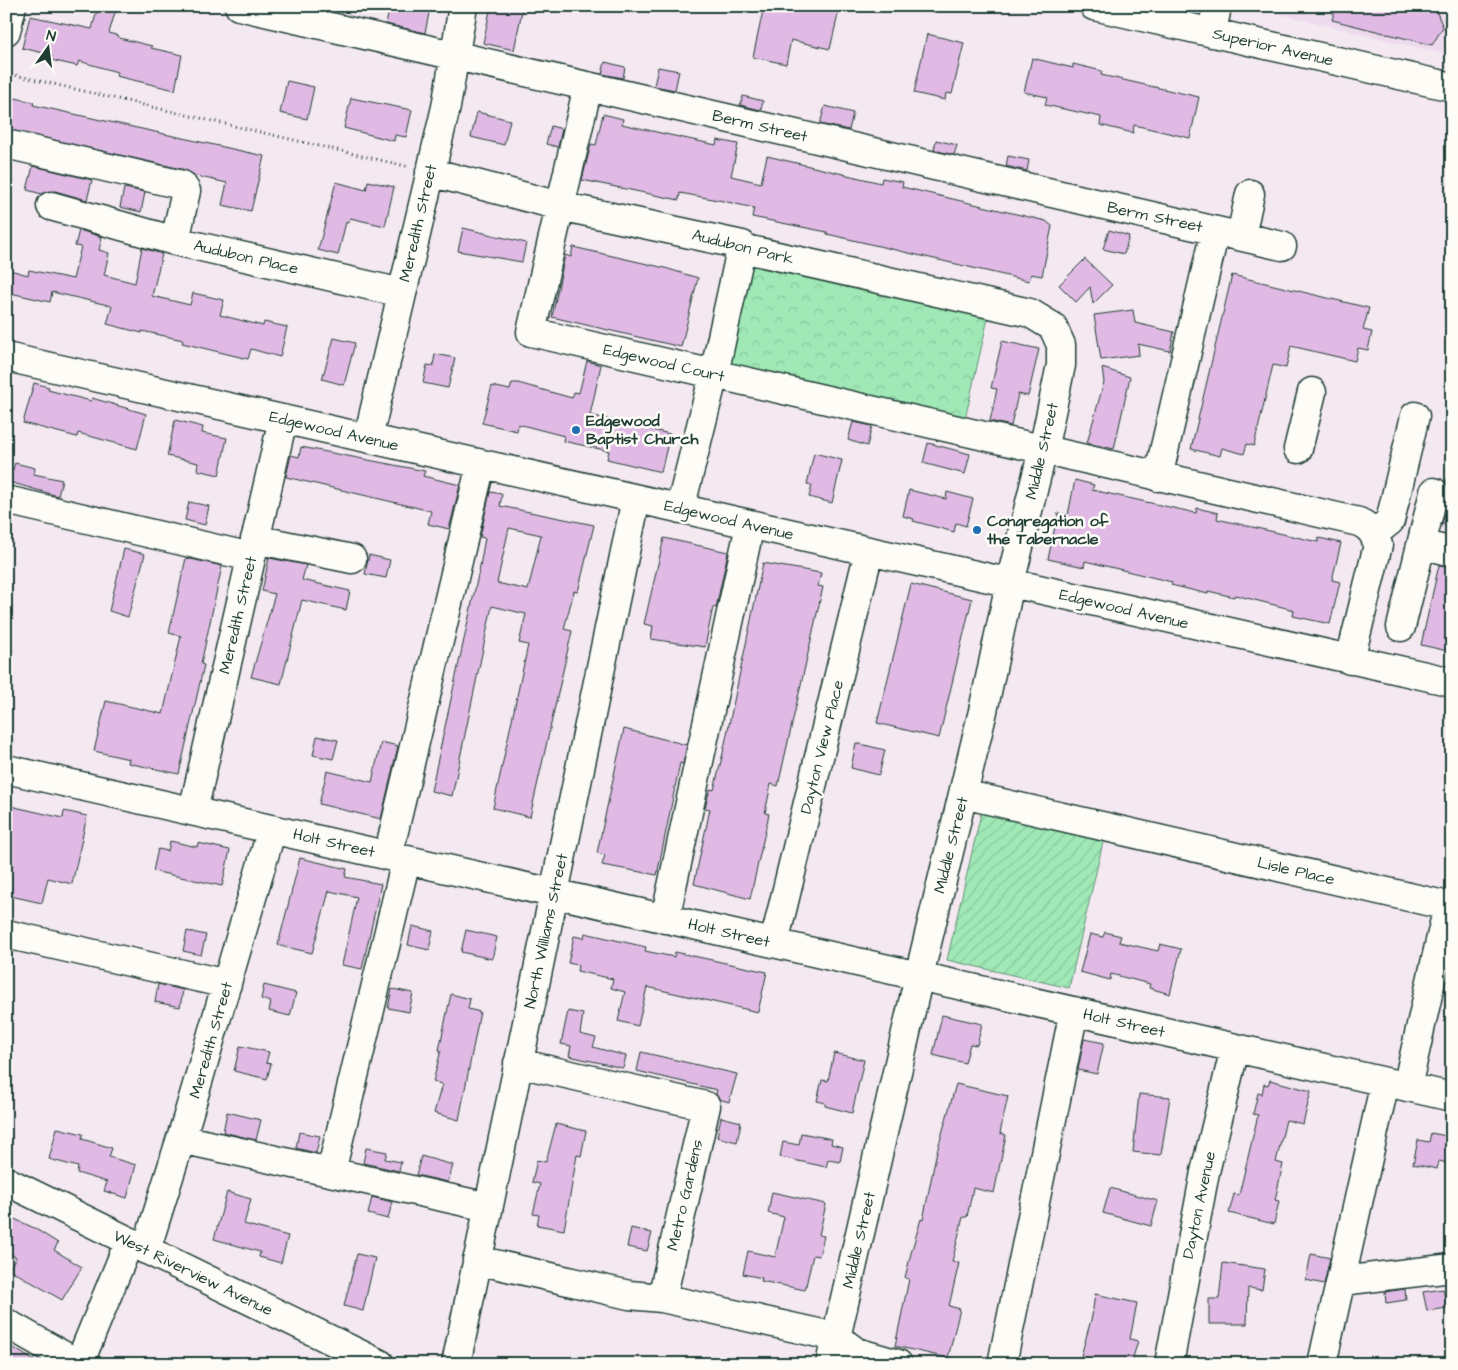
<svg xmlns="http://www.w3.org/2000/svg" width="1458" height="1370" font-family="'Architects Daughter',sans-serif">
<style>
.built{fill:#eedaed}
.forest{fill:url(#forest-crowns);stroke:#609275}
.garden{fill:url(#garden-furrows);stroke:#609275}
.building{fill:#e0bae4;stroke:#1f3d34;fill-rule:evenodd}
.lines{fill:none;stroke-linecap:round;stroke-linejoin:round}
.minor-casing{stroke:#1f3d34;stroke-width:31}
.path{stroke:#1f3d34;stroke-width:3;stroke-dasharray:1 4;stroke-linecap:butt}
.minor{stroke:#fdfcf7;stroke-width:28}
.poi-dot{fill:#1f6fb2;stroke:#fdfcf7;stroke-width:2}
.labels{text-anchor:middle;dominant-baseline:central;stroke-width:5;stroke-linejoin:round;paint-order:stroke}
.street-label{font-size:16px;fill:#1f3d34;stroke:#fdfcf7}
.poi-label{font-size:16px;font-weight:bold;fill:#1f3d34;stroke:#fdfcf7;text-anchor:start}
</style>
<defs>
<pattern id="forest-crowns" width="20" height="18" patternUnits="userSpaceOnUse" patternTransform="scale(1.25)"><rect width="20" height="18" fill="#a0e8b6"/><path d="M2 6a3 3 0 1 1 6 0M12 15a3 3 0 1 1 6 0" fill="none" stroke="#89c89d"/></pattern>
<pattern id="garden-furrows" width="10" height="10" patternUnits="userSpaceOnUse" patternTransform="scale(1.25)"><rect width="10" height="10" fill="#a0e8b6"/><path d="M-1 1l2-2M0 10L10 0M9 11l2-2" fill="none" stroke="#89c89d"/></pattern>
</defs>
<rect width="100%" height="100%" fill="#f4e8f1"/>
<filter id="ink" filterUnits="userSpaceOnUse"><feTurbulence type="fractalNoise" baseFrequency=".02" numOctaves="2"/><feDisplacementMap in="SourceGraphic" scale="10" xChannelSelector="R" yChannelSelector="G"/><feConvolveMatrix kernelMatrix="1 2 1 2 8 2 1 2 1" color-interpolation-filters="sRGB"/></filter>
<g filter="url(#ink)">
<path class="built" d="M1248,6H1440L1452,37V50L1440,53Z"/>
<path class="forest" d="M746,249L991,305L963,428L718,372Z"/>
<path class="garden" d="M982,809L1104,838L1069,988L947,960Z"/>
<path class="building" d="M98,6H117L109,33L119,36V38L152,46L151,48L182,55L175,90L116,76L117,72L79,61L77,66L51,60L52,55L22,48L30,16L92,29Z
M390,6L430,8L425,33L386,24Z
M491,6H523L514,50L483,43Z
M764,6H840L830,49L791,40L786,64L753,57Z
M1336,6H1434L1443,27L1432,45L1332,20Z
M927,34L964,43L952,94L946,93L945,100L914,93Z
M1032,58L1073,68V64L1102,71L1101,75L1199,97L1190,138L1134,125L1133,133L1100,125L1101,117L1045,105L1047,97L1024,92Z
M605,62L625,67L623,78L602,74Z
M658,67L679,71L675,90L654,86Z
M287,81L314,87L307,119L280,113Z
M743,96L763,101L761,110L740,105Z
M10,97L34,102L33,105L264,156L251,211L222,205L227,183L196,176L186,170L6,129V114Z
M351,98L412,110L406,137L395,135L394,141L344,128Z
M825,106L853,113L849,130L820,124Z
M477,112L510,120L504,145L471,137Z
M603,114L623,119L622,124L665,134L716,145L717,140L738,144L731,176L761,183L767,156L881,183L882,178L903,182L902,187L1046,221L1052,226L1042,276L1031,274L1029,281L827,234V232L752,217L754,208L723,201L680,193L679,200L582,180L591,144L596,145Z
M551,126L562,129L558,147L546,144Z
M936,140L957,145L954,155L934,150Z
M1008,156L1029,160L1027,171L1006,166Z
M33,166L92,180L87,200L55,191L42,194L27,190Z
M368,181L394,187L385,226L350,218L348,223L346,222L338,255L318,250L336,182L366,190Z
M124,188L145,192L141,212L120,207Z
M463,228L526,243L522,262L458,251Z
M79,230L102,237L99,250L109,253L104,275L135,283L142,248L162,254L152,296L190,305L193,293L224,300L220,315L263,326L264,322L287,327L280,357L251,349L248,359L182,343L183,340L142,331V333L107,324L112,306L52,292L50,302L6,292V269L28,275L29,270L73,279L81,247L75,246Z
M1109,230L1129,236L1124,254L1103,249Z
M573,247L665,268L698,278L681,347L552,317L565,255L571,257Z
M1085,259L1112,285L1093,304L1090,287L1076,302L1059,285Z
M1232,275L1369,308L1363,330L1372,332L1368,350L1358,348L1355,361L1291,346L1286,368L1273,365L1254,446L1247,444L1244,454L1222,448L1220,456L1191,449Z
M1133,310L1135,323L1174,332L1170,351L1138,344L1139,355L1101,360L1094,315Z
M334,338L355,343L344,385L322,379Z
M1002,341L1039,349L1028,396L1018,394L1011,426L990,421L997,389L991,388Z
M435,354L455,358L448,388L423,383L427,365L433,366Z
M587,361L601,365L590,415L670,434L661,472L607,459L609,451L563,441L564,436L518,424L517,431L482,423L492,386L510,390L512,383H518L572,398L574,392L579,393Z
M1102,368L1130,377L1114,449L1087,443L1104,382Z
M34,383L49,387L48,390L91,401L92,398L146,414L137,449L78,433L77,437L23,423Z
M175,420L203,427L202,433L227,438L219,475L197,470L198,463L167,456Z
M853,422L872,426L867,446L848,440Z
M928,443L970,454L965,474L923,463Z
M301,447L425,471L423,476L460,485L449,529L428,524L431,511L286,477L291,455L299,457Z
M814,453L842,460L832,503L809,497L812,485L807,484Z
M15,463L35,468L34,474L62,480L58,496L6,481L7,469L13,470Z
M1446,479L1452,480V527L1442,524L1449,495Z
M1075,480L1094,485L1092,490L1196,513L1197,508L1218,513L1217,519L1318,542L1319,538L1341,543L1332,580L1340,582L1330,624L1293,616L1294,610L1235,595L1234,597L1208,591V594L1171,585L1172,582L1085,561L1084,567L1048,559L1058,513L1068,515Z
M909,490L946,499L947,492L973,499L966,526L956,523L954,532L913,521L914,519L903,516Z
M490,492L502,494L500,506L594,525L578,592L574,591L564,629L572,631L530,817L493,808L528,645L519,643L526,614L492,606L452,796L431,791L480,566L485,538L480,537ZM509,528L541,535L528,590L497,583Z
M189,502L209,506L205,525L185,520Z
M664,538L728,552L716,608L713,607L705,647L651,639L653,626L644,624Z
M124,549L145,554L128,617L109,611Z
M369,555L390,560L386,578L365,574Z
M186,558L222,566L201,664L204,665L179,774L128,763L129,759L94,751L106,701L163,714L181,636L169,633Z
M269,558L306,565L302,580L350,591L346,610L302,600L281,684L251,677L275,594L262,591Z
M763,563L821,573L818,586L823,587L778,786L771,784L765,813L769,814L750,899L694,884L710,809L705,808L710,789L714,790L723,753Z
M1439,565L1452,567V652L1421,645Z
M911,584L972,599L939,738L877,723Z
M624,729L687,745L683,764L680,763L657,875L602,865L605,855L597,853Z
M317,736L338,740L333,759L313,755Z
M381,742L398,746L381,819L319,804L327,771L372,782Z
M856,743L885,750L879,775L851,768Z
M6,805L63,818L64,811L87,816L72,884L48,878L42,903L6,895Z
M170,841L197,847L198,843L230,850L222,886L153,871L158,849L168,851Z
M300,858L347,869L345,877L381,884L362,969L342,965L357,897L329,891L312,953L278,945Z
M412,926L433,931L429,950L408,945Z
M466,930L497,937L492,959L461,952Z
M187,931L206,935L201,955L183,951Z
M1105,932L1121,936L1119,942L1158,951L1160,944L1181,949L1170,994L1149,988L1150,984L1111,974L1110,980L1080,972L1090,934L1103,937Z
M585,933L646,947L645,951L674,957L675,952L767,972L758,1012L647,987L638,1026L618,1021L625,992L611,988L613,979L577,971L578,965L568,963L574,936L584,938Z
M158,984L183,990L180,1007L155,1002Z
M264,985L296,993L290,1016L269,1011L271,1002L261,999Z
M392,989L413,993L409,1012L388,1008Z
M451,994L470,999L468,1009L480,1012L459,1120L434,1113L442,1084L433,1082L441,1050H439Z
M568,1011L583,1014L580,1034L596,1038L593,1047L626,1056L623,1068L569,1056L571,1046L561,1044Z
M942,1015L982,1024L977,1045L970,1044L965,1063L933,1055Z
M1084,1039L1104,1043L1097,1074L1078,1070Z
M240,1046L269,1052L266,1063L271,1064L267,1079L234,1071Z
M641,1052L737,1074L729,1102L719,1099L716,1094L717,1090L637,1071Z
M834,1053L864,1060L852,1113L825,1106V1103L817,1101L822,1080L828,1081Z
M1270,1080L1311,1091L1303,1124L1286,1120L1276,1162L1283,1164L1275,1200L1279,1201L1274,1224L1229,1213L1234,1194L1239,1195L1258,1115L1253,1114L1258,1093L1262,1094L1264,1084L1268,1085Z
M956,1084L1008,1096L1000,1133L1006,1135L994,1193L973,1188L967,1217H963L952,1262L959,1263L949,1306L960,1309L948,1358L895,1346L909,1279L905,1278L911,1253L921,1219L923,1220L936,1155Z
M1139,1094L1170,1097L1161,1155L1133,1152Z
M227,1112L261,1120L256,1140L223,1132Z
M721,1117L741,1122L737,1142L717,1137Z
M556,1124L586,1131L581,1156L577,1155L564,1230L537,1225L539,1215L533,1214L540,1184L532,1182L537,1160L546,1162Z
M57,1128L83,1134L82,1139L112,1148L109,1157L136,1165L127,1198L104,1191L107,1182L77,1173L78,1167L49,1159Z
M299,1132L320,1136L316,1153L296,1148Z
M801,1133L832,1139L831,1144L843,1147L840,1162L828,1160L826,1167L780,1157L783,1142L799,1145Z
M1431,1133L1452,1137V1164L1439,1161L1437,1169L1413,1164L1418,1140L1429,1142Z
M366,1148L387,1152L385,1159L401,1162L399,1171L363,1163Z
M421,1156L453,1165L448,1182L416,1175Z
M1110,1188L1158,1201L1151,1226L1103,1213Z
M227,1192L251,1199L244,1224L288,1236L281,1263L259,1257L260,1252L214,1239Z
M772,1192L826,1204L819,1235L824,1236L819,1256L813,1255L805,1290L761,1281L762,1278L743,1274L748,1251L775,1257L784,1217L768,1213Z
M372,1197L392,1202L388,1219L368,1214Z
M6,1215L34,1228L58,1243L54,1250L82,1267L62,1300L9,1269L16,1257L6,1252Z
M631,1228L652,1233L647,1251L627,1247Z
M357,1254L375,1258L363,1311L344,1306Z
M1311,1254L1330,1258L1324,1284L1306,1280Z
M1223,1263L1265,1269L1262,1290L1248,1288L1247,1324H1209V1299H1219Z
M1405,1289L1406,1300L1386,1303L1385,1292Z
M1443,1289L1447,1308L1427,1311L1423,1292Z
M1095,1294L1137,1303L1130,1339L1138,1341L1131,1364H1108L1081,1356L1092,1316Z
M6,1343L39,1364H6Z"/>
<g class="lines">
<defs>
<path id="minor" d="M239,6L1282,246
M1094,6L1452,87
M6,31L12,6
M1212,33L1217,6
M588,86L531,332L1359,522C1370,527 1374,533 1378,545L1350,660
M6,144L182,185L186,191L175,241L402,293
M430,172L560,206L742,245L746,249L1030,313L1053,327L1061,345V365L1043,450L1010,583L983,711L919,976L830,1364
M51,206L175,241
M1241,236L1250,194
M6,357L1452,682
M368,438L446,107L463,6
M1298,449L1312,392
M1158,477L1215,231
M6,500L251,557
M680,509L714,374L742,245
M1375,533L1390,521L1415,416
M255,539L352,559
M1422,544L1452,552
M1401,627L1434,492
M6,769L1452,1097
M963,794L1448,906L1407,1087
M193,811L283,419
M388,856L481,464
M665,919L750,525
M6,934L227,984
M774,943L869,551
M518,1063L706,1106L662,1298L836,1337L856,1352L898,1364
M181,1139L488,1207
M331,1172L406,860
M6,1181L380,1364
M146,1250L187,1119L272,829
M477,1260L629,1295L662,1298
M1341,1281L1452,1268
M6,1323L78,1364
M79,1364L129,1242
M456,1364L636,499
M1002,1364L1074,1011
M1169,1364L1205,1172L1235,1048
M1322,1364L1385,1082"/>
</defs>
<use href="#minor" class="minor-casing"/>
<path class="path" d="M6,73L410,167"/>
<use href="#minor" class="minor"/>
</g>
</g>
<g class="poi-dot">
<circle cx="576" cy="430" r="5"/>
<circle cx="977" cy="530" r="5"/>
</g>
<g class="labels">
<g class="street-label">
<text transform="translate(1273 47) rotate(13)">Superior Avenue</text>
<text transform="translate(760 126) rotate(13)">Berm Street</text>
<text transform="translate(1155 217) rotate(12)">Berm Street</text>
<text transform="translate(418 223) rotate(-77)">Meredith Street</text>
<text transform="translate(743 247) rotate(14)">Audubon Park</text>
<text transform="translate(246 257) rotate(13)">Audubon Place</text>
<text transform="translate(664 363) rotate(13)">Edgewood Court</text>
<text transform="translate(334 431) rotate(13)">Edgewood Avenue</text>
<text transform="translate(1042 451) rotate(-77)">Middle Street</text>
<text transform="translate(729 520) rotate(13)">Edgewood Avenue</text>
<text transform="translate(1124 609) rotate(13)">Edgewood Avenue</text>
<text transform="translate(238 615) rotate(-77)">Meredith Street</text>
<text transform="translate(822 747) rotate(-76)">Dayton View Place</text>
<text transform="translate(334 843) rotate(13)">Holt Street</text>
<text transform="translate(951 845) rotate(-76)">Middle Street</text>
<text transform="translate(1296 871) rotate(13)">Lisle Place</text>
<text transform="translate(546 931) rotate(-78)">North Williams Street</text>
<text transform="translate(729 933) rotate(13)">Holt Street</text>
<text transform="translate(1124 1023) rotate(13)">Holt Street</text>
<text transform="translate(211 1040) rotate(-74)">Meredith Street</text>
<text transform="translate(685 1195) rotate(-77)">Metro Gardens</text>
<text transform="translate(1199 1205) rotate(-78)">Dayton Avenue</text>
<text transform="translate(859 1240) rotate(-77)">Middle Street</text>
<text transform="translate(193 1273) rotate(26)">West Riverview Avenue</text>
</g>
<g class="poi-label">
<text x="586" y="421">Edgewood<tspan x="586" dy="18">Baptist Church</tspan></text>
<text x="987" y="521">Congregation of<tspan x="987" dy="18">the Tabernacle</tspan></text>
</g>
</g>
<rect width="1458" height="1370" fill="none" stroke="#fdfcf7" stroke-width="25"/>
<rect x="12" y="12" width="1433" height="1345" fill="none" stroke="#1f3d34" stroke-width="2" filter="url(#ink)"/>
<g transform="translate(48 48) rotate(14)" stroke="#fdfcf7" stroke-width="4" paint-order="stroke">
<path d="M0-4L9 19L0 12L-9 19Z" fill="#1f3d34"/>
<text y="-8" font-size="14" font-weight="bold" text-anchor="middle" fill="#1f3d34">N</text>
</g>
</svg>
